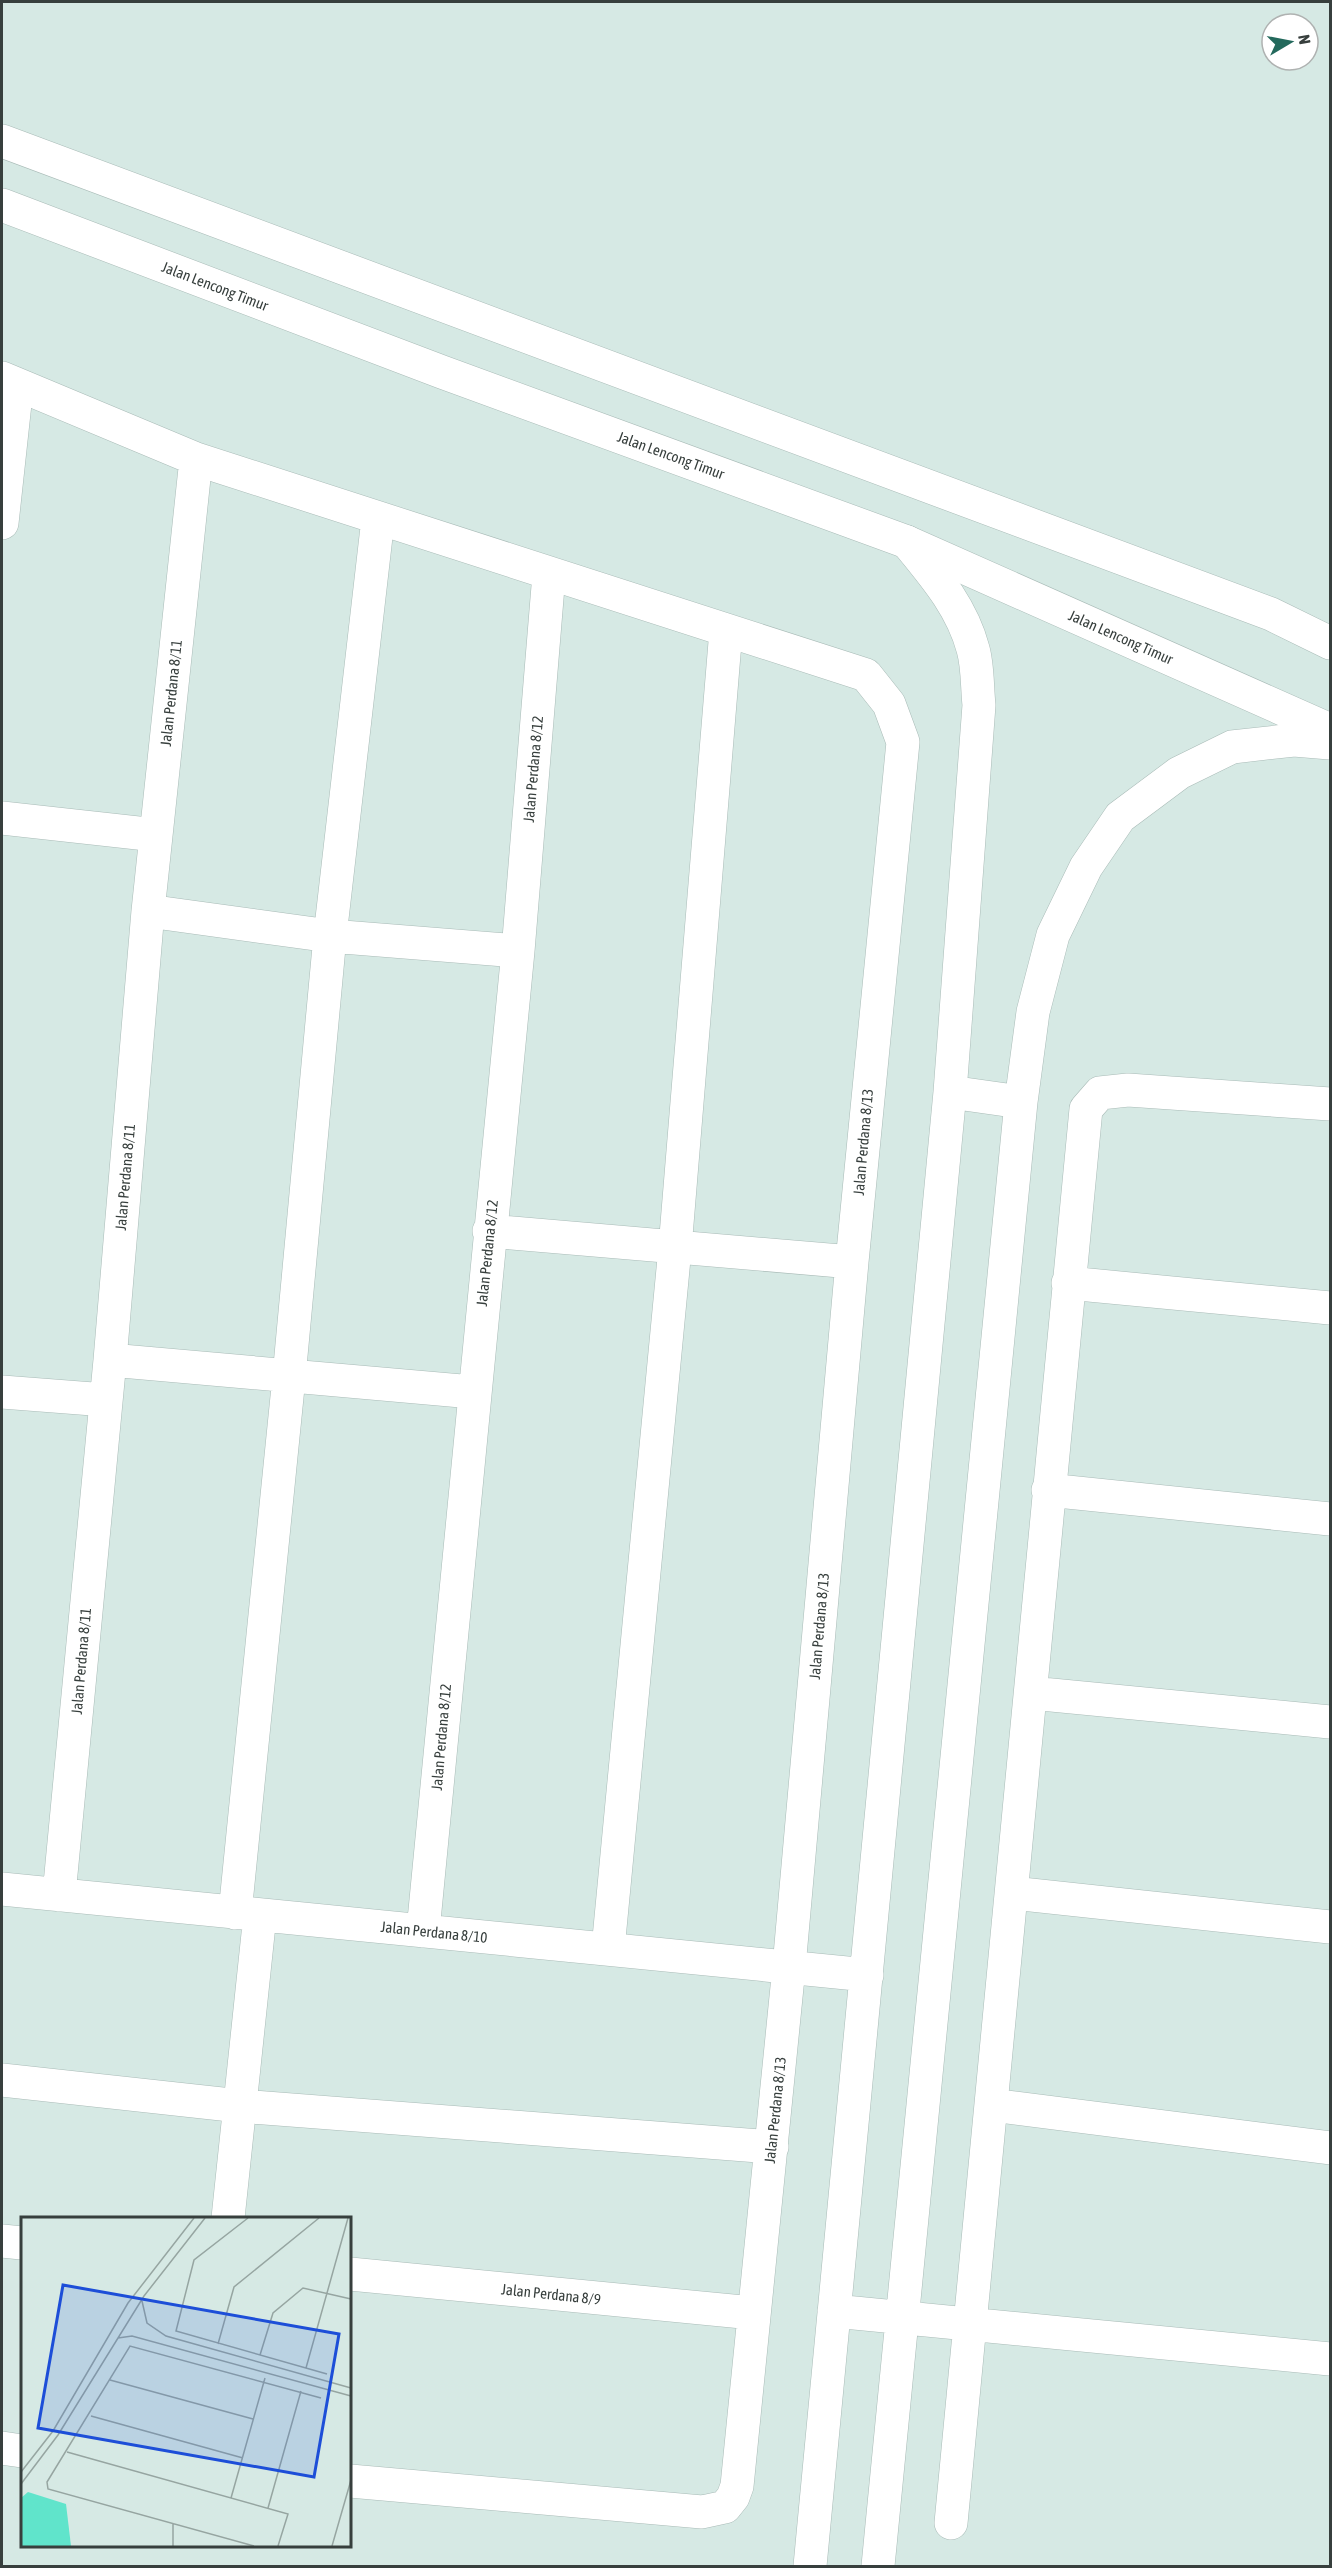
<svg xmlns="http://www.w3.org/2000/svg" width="1332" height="2568" font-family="'Asap Condensed',sans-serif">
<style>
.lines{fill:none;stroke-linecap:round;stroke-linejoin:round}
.minor-casing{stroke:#a9bbb7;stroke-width:34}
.highway-casing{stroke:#a9bbb7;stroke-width:34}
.minor{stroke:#fff;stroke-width:33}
.highway{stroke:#fff;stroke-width:33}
.labels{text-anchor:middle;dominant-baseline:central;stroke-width:4.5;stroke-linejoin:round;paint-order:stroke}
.street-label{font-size:15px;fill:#373f3d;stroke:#fff}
.inset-road{fill:none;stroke:#96a5a1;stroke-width:1.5}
.view{fill:#1d4ed8;fill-opacity:0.15;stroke:#1d4ed8;stroke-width:3}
.inset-edge{fill:none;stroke:#373f3d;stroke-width:3}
</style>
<rect width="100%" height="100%" fill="#d6e9e4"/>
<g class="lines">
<defs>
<path id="minor" d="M2,378L196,459L866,675L889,704L903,742L852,1262L789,1967L737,2486L733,2497L725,2507L702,2512L350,2481
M2,523L17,385
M2,818L156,835
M148,911L330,936L518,951
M950,1092L1021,1102
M489,1231L852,1262
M1068,1283L1330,1308
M110,1360L473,1392
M2,1392L106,1400
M1048,1490L1330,1519
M1031,1693L1330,1722
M2,1889L867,1975
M1012,1893L1330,1927
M59,1895L110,1360L148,911L196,459
M235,1913L289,1377L330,936L378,519
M423,1931L518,951L549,574
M608,1949L675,1248L726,630
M2,2080L240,2106L772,2147
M991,2105L1330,2148
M228,2218L260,1915
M2,2241L22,2243
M350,2274L753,2313
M834,2311L1330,2359
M2,2448L22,2451
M951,2523L1086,1109L1100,1093L1128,1090L1330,1104
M810,2566L950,1092L979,705C977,687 978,666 973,649C962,607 934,575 907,542
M878,2566L1021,1102L1033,1012L1053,935L1086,867L1120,817L1179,773L1232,747L1294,740L1330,743"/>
<path id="highway" d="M2,141L1271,614L1330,643
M2,205L442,372L907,542L1330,730"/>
</defs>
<use href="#minor" class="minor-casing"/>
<use href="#highway" class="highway-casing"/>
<use href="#minor" class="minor"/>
<use href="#highway" class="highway"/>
</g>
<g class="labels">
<g class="street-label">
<text transform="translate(215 286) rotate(21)">Jalan Lencong Timur</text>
<text transform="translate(671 455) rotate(20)">Jalan Lencong Timur</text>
<text transform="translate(1121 637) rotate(24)">Jalan Lencong Timur</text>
<text transform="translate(171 693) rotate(-84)">Jalan Perdana 8/11</text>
<text transform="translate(533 769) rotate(-85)">Jalan Perdana 8/12</text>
<text transform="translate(863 1142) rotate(-85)">Jalan Perdana 8/13</text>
<text transform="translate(125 1177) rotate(-85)">Jalan Perdana 8/11</text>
<text transform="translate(487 1253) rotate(-84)">Jalan Perdana 8/12</text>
<text transform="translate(819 1626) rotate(-85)">Jalan Perdana 8/13</text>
<text transform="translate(81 1661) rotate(-85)">Jalan Perdana 8/11</text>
<text transform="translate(441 1737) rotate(-85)">Jalan Perdana 8/12</text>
<text transform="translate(434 1932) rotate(6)">Jalan Perdana 8/10</text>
<text transform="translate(775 2110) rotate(-84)">Jalan Perdana 8/13</text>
<text transform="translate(551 2294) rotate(6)">Jalan Perdana 8/9</text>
</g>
</g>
<g transform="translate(21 2217)">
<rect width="330" height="330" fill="#d6e9e4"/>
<path d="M7,275L45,287L50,329H0V281Z" fill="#60e4cb"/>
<path class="inset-road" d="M227,1L173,43L155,114L306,157M121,84L126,106L145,119L330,171M97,121L111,119L330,179M197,127L213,70L298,1M239,138L252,96L282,71L330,82M285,151L327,1M89,163L232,202M70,199L222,241M46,235L267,297L257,329M0,255L32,214L107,86L173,1M0,267L37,218L123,79L184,1M210,281L244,161M247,291L280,174M152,329V306M233,329L27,272L26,265L109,129L300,181M311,329L330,263"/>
<path class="view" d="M42,68L318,117L293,260L17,211Z"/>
<rect width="330" height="330" class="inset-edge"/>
</g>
<rect width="1332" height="2568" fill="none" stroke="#373f3d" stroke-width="6"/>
<g transform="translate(1290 42) rotate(80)"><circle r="28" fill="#ffffff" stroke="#afb2b1" stroke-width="1.5"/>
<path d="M0-4.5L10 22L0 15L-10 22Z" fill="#23695c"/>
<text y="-9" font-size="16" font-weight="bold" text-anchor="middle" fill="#373f3d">N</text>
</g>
</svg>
